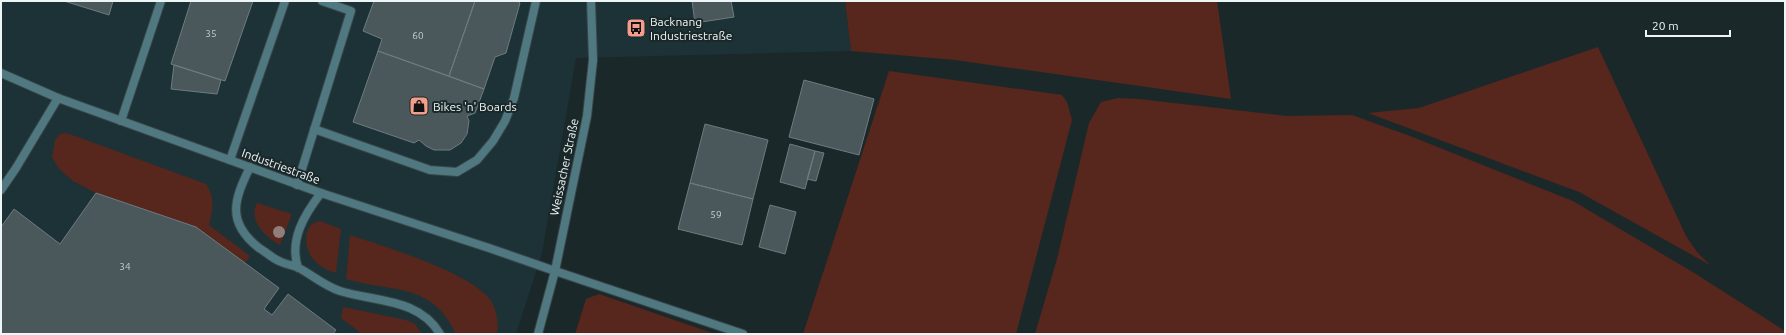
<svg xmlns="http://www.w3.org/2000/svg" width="1786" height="335" font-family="Ubuntu,sans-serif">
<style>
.built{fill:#1d3236}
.green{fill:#57261c}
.building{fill:#4b585b;stroke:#6d7c7f}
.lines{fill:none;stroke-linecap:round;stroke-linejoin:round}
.service-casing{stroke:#384547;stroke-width:10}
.minor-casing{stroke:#384547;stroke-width:10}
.tertiary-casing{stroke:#384547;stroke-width:10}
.service{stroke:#4f7881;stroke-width:8}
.minor{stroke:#4f7881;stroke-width:8}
.tertiary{stroke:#4f7881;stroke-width:8}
.tree{fill:#917d79}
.labels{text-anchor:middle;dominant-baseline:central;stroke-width:4;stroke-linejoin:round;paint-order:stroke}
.number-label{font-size:10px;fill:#c4cecf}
.poi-label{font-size:12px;fill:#edf5f6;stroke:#1b282a;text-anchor:start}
.street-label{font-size:12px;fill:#edf5f6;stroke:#1b282a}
</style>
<rect width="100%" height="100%" fill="#1b282a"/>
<path class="built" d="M1,1H845L851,51L576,58L542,253L516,334H1Z"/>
<path class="green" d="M845,1H1217L1231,99L955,60L851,51Z
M1598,47L1686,236L1697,252L1710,265L1579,192L1368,113L1419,108Z
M889,71L1062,95L1067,102L1072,120L1016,334H803Z
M1118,98L1139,99L1287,116L1352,115L1410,136L1573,201L1696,274L1785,331V334H1035L1057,259L1089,123L1101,102Z
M67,133L206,184C215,198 213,210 209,225L250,256L245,263L196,227L96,193L73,181L59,169L52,157L55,140L60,134Z
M257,203L292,214L280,245C265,237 248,220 257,203Z
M320,221L341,229L336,273C328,270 320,267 314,260C304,251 301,223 320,221Z
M350,235C383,246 473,273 491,301C497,310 499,324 497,334H456C431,281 392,293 346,279Z
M599,294L715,334H575L586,299Z
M343,307L406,320L415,324L422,334H362L341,318Z"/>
<path class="building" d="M64,1H113L109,15Z
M191,1H253L225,81L171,64Z
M374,1H475L449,76L378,51L382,39L363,31Z
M475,1H517L520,3L506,53L495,57L484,89L449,76Z
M692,1H731L734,17L695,23Z
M378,51L484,89L475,113L467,116L469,121L467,134L461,143L450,150H434L426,146L419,140L414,143L353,122Z
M174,65L221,80L217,94L171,89Z
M804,80L874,99L859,155L789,137Z
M705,124L768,140L753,199L690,183Z
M790,144L815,151L805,189L780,182Z
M815,151L824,153L816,181L807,179Z
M690,183L753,199L742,245L678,229Z
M96,193L196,227L279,288L264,309L272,315L288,294L336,330L333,334H1V227L14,209L60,244Z
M770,205L796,212L785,254L759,247Z"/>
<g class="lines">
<defs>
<path id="service" d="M121,121L161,1
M314,129L430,170L457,172L477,160L493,141L505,121L514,98L536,1
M230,160L285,1
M250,167C234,200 226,222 259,248C266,252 272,258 279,261C285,264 291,265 297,267C311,274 324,286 340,291C375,302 419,298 440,334
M297,185L351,11L322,1
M1,190L16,168L58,98
M298,268C289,240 304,215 321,193
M555,271L743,334"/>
<path id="minor" d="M1,73L58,98L321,193L489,248L555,271"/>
<path id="tertiary" d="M538,334L555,271L587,116L593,60L591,1"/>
</defs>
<use href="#service" class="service-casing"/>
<use href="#minor" class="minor-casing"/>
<use href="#tertiary" class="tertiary-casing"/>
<use href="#service" class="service"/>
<use href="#minor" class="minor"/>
<use href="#tertiary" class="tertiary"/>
</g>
<circle class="tree" cx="279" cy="232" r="6"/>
<defs>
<symbol id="bus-square" viewBox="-11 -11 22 22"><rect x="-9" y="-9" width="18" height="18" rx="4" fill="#f49d8b" stroke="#1b282a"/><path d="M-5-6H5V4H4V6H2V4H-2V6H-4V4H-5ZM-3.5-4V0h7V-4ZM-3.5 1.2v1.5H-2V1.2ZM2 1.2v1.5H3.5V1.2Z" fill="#111"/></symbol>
<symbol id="shop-square" viewBox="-11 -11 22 22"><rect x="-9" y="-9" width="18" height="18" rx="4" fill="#f49d8b" stroke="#1b282a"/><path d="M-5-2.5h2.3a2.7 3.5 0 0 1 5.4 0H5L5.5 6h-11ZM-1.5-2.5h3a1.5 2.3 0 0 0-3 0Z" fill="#111"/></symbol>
</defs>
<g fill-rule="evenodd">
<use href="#bus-square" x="625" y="17" width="22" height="22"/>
<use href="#shop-square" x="408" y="95" width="22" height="22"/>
</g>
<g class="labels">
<g class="number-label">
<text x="211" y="33">35</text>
<text x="418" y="35">60</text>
<text x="716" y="214">59</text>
<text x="125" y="266">34</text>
</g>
<g class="poi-label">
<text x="650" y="21">Backnang<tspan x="650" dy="14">Industriestraße</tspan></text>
<text x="433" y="106">Bikes 'n' Boards</text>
</g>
<g class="street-label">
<text transform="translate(281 166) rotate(20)">Industriestraße</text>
<text transform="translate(564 167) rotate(-78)">Weissacher Straße</text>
</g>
</g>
<rect width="1786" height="335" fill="none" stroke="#edf5f6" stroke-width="4"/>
<path d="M1646 30v6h84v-6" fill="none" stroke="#edf5f6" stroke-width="2"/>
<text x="1652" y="30" font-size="12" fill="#edf5f6" stroke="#1b282a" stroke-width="3" paint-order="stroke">20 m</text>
</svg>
